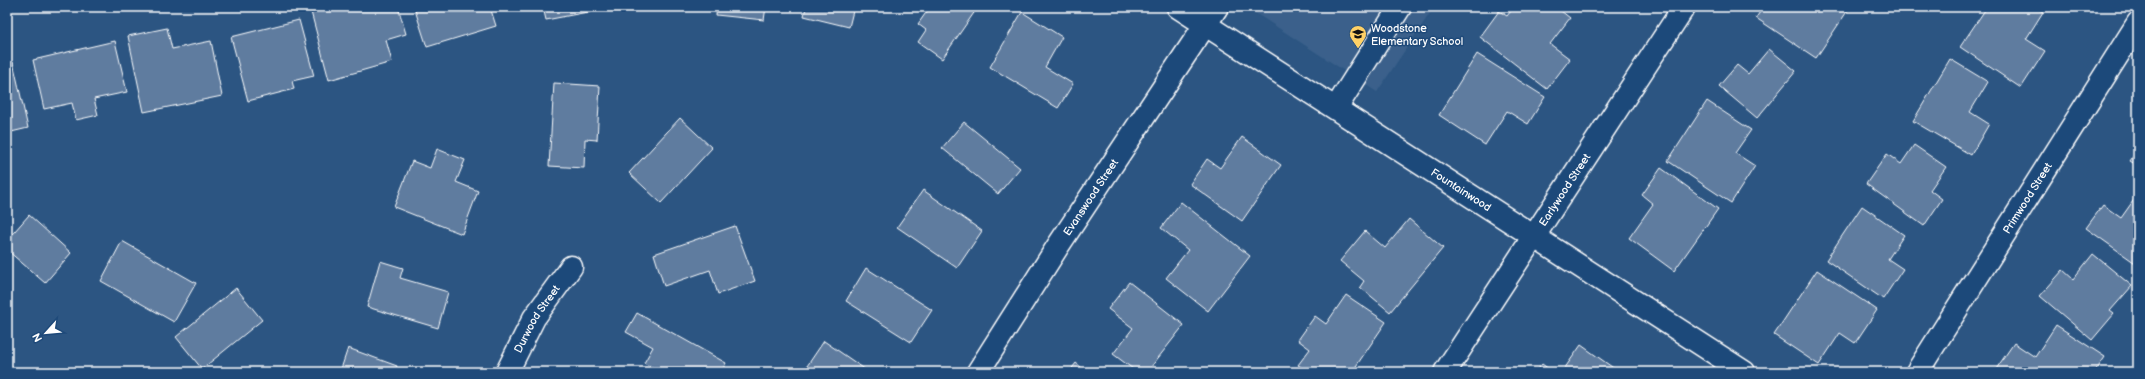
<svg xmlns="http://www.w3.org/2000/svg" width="2145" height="379" font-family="'Balsamiq Sans',sans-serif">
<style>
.built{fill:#3b618b}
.building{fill:#5e7c9f;stroke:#fff}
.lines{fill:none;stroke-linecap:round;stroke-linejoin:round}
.minor-casing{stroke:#fff;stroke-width:25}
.minor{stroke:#1f4a7a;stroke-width:22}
.labels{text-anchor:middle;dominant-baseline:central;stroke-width:3;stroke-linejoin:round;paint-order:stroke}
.poi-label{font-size:11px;fill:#fff;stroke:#1f4a7a;text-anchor:start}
.street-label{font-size:11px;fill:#fff;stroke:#1f4a7a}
</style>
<rect width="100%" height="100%" fill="#2c5582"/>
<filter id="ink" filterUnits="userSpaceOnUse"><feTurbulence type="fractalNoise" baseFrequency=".025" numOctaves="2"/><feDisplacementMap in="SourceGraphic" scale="8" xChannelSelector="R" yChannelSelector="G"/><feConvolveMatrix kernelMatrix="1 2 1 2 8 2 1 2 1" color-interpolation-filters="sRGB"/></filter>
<g filter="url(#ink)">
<path class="built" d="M1246,7H1434L1377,92Z"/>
<path class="building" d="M314,7H398L406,34L386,40L392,62L329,80L310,8Z
M414,7H490L496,26L427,47Z
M543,7H592L593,11L546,20Z
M626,7H679L626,11Z
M717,7H766L764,20L716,15Z
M806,7H854L849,27L804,16Z
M930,7H978L942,59L918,42L926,30L918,24Z
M1514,7H1556L1570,18L1550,44L1570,59L1547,89L1480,37L1499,11L1507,16Z
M1763,7H1850L1816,58L1756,18Z
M1987,7H2035L2043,12L2026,39L2045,51L2021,88L1960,47Z
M1022,12L1062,37L1045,67L1073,84L1058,108L990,67Z
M299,20L314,76L292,81L294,89L248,101L231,37Z
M167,28L172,49L211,41L222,96L144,112L128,36Z
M115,41L127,92L94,99L98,115L76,120L72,103L44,109L33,60Z
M1769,49L1796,71L1757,118L1719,86L1737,65L1748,74Z
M1477,54L1545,97L1528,124L1507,111L1485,145L1439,115Z
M1950,59L1988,82L1970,112L1989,124L1971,155L1913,121Z
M13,62L28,128L7,133V64Z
M554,83L600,86L597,140L585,139L584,168L549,166Z
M1707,101L1751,130L1735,153L1755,166L1731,203L1668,161Z
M680,118L712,148L661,203L629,173Z
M964,122L1020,168L998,194L942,148Z
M1242,137L1281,165L1242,221L1190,184L1207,159L1220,168Z
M1914,145L1946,167L1930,190L1942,199L1924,226L1866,184L1887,154L1901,164Z
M437,149L465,160L456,182L478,191L462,234L394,207L412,161L430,168Z
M2138,149V166L2130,161Z
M1661,168L1718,209L1674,271L1629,238L1653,204L1642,195Z
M923,190L982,231L957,268L897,227Z
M2138,194V265L2086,228L2103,205L2121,218Z
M1181,202L1250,256L1208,311L1166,278L1188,250L1161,228Z
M1862,206L1904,235L1888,259L1903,269L1883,299L1826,260Z
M29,215L71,253L45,283L7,250V240Z
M1409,219L1443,248L1390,312L1360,287L1364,281L1340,261L1365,231L1385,248Z
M735,226L755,281L718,294L710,270L664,286L654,254Z
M122,241L196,283L174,322L101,281Z
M2093,254L2132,286L2110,311L2114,314L2092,340L2040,296L2063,270L2073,279Z
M380,261L403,268L400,278L448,292L438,328L367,307Z
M866,268L932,310L911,342L846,301Z
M1817,270L1877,310L1855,343L1840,333L1819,365L1774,335Z
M1129,282L1184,325L1147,372H1137L1113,354L1133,328L1108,309Z
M236,288L262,320L202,369L176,337Z
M1346,295L1386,322L1352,372H1308L1298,365L1310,349L1298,340L1315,316L1326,324Z
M637,313L726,363L721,372H660L644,363L653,347L626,332Z
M2056,325L2105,357L2095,372H1994L2014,343L2035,357Z
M824,341L869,372H803Z
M1581,345L1619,372H1562Z
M348,348L397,366L395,372H340Z
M1076,363L1087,372H1069Z
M1542,364L1553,372H1536Z"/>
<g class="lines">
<defs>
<g id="minor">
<path id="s1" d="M1178,7L1744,372"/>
<path d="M1336,108L1400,7"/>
<path id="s2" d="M507,372L534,318L571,267"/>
<path id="s3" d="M978,372L1058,246L1217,7"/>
<path id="s4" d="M1445,372L1684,7"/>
<path id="s5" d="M1917,372L2138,23"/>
</g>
</defs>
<use href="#minor" class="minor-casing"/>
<use href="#minor" class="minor"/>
</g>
</g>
<defs>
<symbol id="school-pin" viewBox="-11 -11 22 30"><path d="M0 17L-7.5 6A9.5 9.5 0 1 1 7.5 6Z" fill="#ffd166" stroke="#1f4a7a"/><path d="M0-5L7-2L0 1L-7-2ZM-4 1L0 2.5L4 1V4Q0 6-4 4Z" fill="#111"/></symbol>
</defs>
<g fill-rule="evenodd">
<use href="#school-pin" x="1348" y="24" width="20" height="27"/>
</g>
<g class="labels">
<g class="poi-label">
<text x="1371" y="28">Woodstone<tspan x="1371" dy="13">Elementary School</tspan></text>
</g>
<g class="street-label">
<text stroke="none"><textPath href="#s1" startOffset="337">Fountainwood</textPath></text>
<text stroke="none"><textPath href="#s4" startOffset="218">Earlywood Street</textPath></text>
<text stroke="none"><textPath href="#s3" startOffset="208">Evanswood Street</textPath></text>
<text stroke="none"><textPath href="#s5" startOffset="206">Primwood Street</textPath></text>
<text stroke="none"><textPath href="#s2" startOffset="61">Durwood Street</textPath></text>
</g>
</g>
<rect width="2145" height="379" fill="none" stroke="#1f4a7a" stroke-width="24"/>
<rect x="12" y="12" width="2121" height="355" fill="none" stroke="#fff" stroke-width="1.5" filter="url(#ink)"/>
<g transform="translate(46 333) rotate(243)" stroke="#1f4a7a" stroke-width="3" paint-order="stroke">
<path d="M0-3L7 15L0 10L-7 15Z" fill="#ffffff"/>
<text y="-6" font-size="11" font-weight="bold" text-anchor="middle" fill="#ffffff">N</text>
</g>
</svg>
